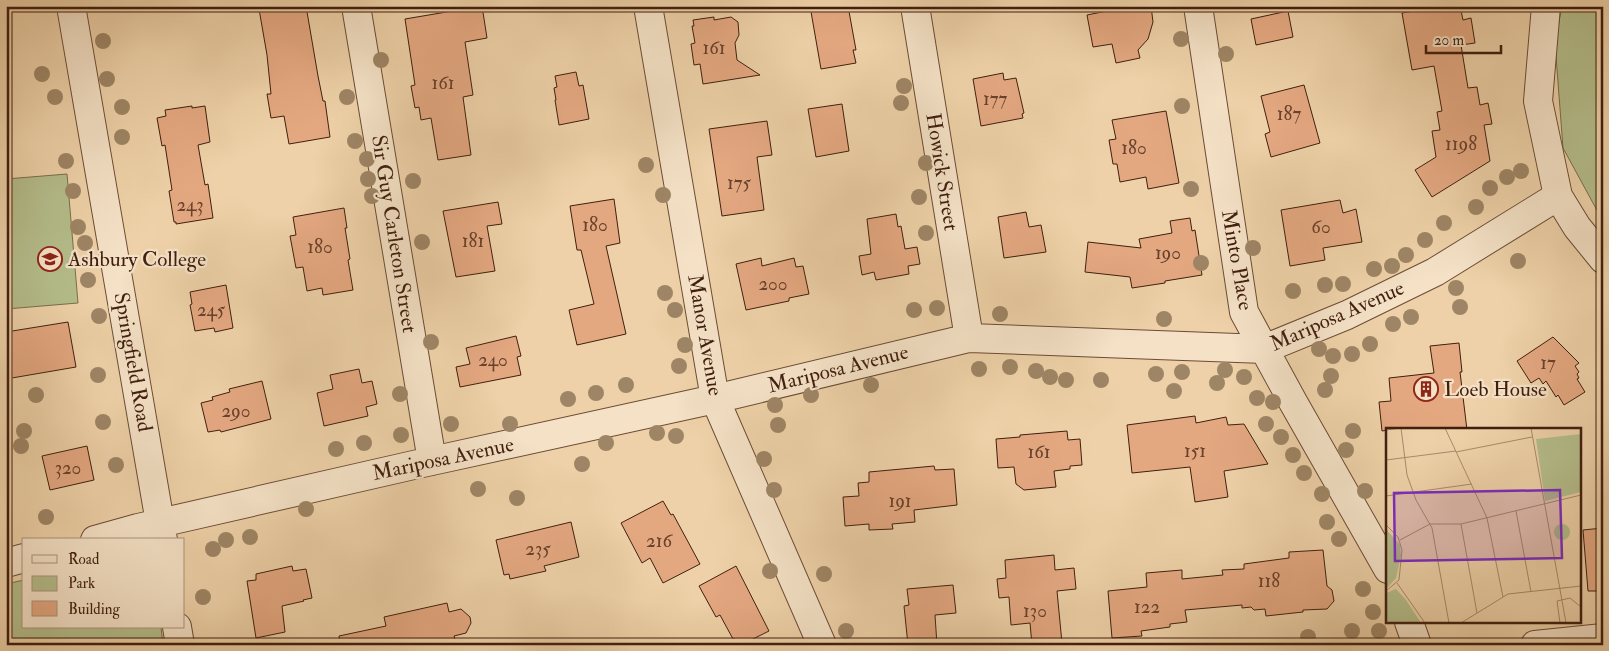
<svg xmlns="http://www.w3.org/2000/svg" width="1609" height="651" font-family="'IM FELL Double Pica',serif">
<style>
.green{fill:#b4bd8b;stroke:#7a6e4d}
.building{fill:#e4a881;stroke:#401f0f}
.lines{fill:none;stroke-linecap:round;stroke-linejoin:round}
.minor-casing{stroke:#6c4c35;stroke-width:30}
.minor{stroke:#f4e1c6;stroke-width:28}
.tree{fill:#9e8565}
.labels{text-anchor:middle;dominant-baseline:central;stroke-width:4.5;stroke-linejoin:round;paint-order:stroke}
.number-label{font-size:19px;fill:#69412c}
.street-label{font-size:21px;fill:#401f0f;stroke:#f4e1c6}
.poi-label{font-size:21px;fill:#401f0f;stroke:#f4e1c6;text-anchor:start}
.inset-road{fill:none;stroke:#a88a6b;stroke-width:1}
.view{fill:#7b2cbf;fill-opacity:0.15;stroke:#7b2cbf;stroke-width:2.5}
.inset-edge{fill:none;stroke:#401f0f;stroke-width:2.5}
</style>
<rect width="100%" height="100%" fill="#eed1a8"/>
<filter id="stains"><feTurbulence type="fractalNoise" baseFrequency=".004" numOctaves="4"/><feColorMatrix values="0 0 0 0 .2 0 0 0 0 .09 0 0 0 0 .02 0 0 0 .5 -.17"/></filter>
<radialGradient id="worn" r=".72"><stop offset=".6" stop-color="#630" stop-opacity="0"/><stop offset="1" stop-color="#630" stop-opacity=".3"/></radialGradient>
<path class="green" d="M1562,6H1603V218L1599,214L1563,148L1555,43Z
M67,174L78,303L6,309V179Z
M24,580V627H161L163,645H6V584Z"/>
<path class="building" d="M278,6H306L318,76L323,101H325L330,137L289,144L284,116L271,118L267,94H271L267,55L259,9Z
M482,6L487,38L465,42L473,95L463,97L471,155L438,160L431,118L421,120L419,107L415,108L411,86L415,85L405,19Z
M810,6H848L856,50H853L856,63L821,69Z
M1132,6H1151L1153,22L1148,39L1138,50L1140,58L1116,63L1112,44L1093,47L1087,15Z
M1414,6H1460L1463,20L1471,18L1475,43L1461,45L1468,88L1477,87L1480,105L1488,103L1492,124L1484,125L1490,161L1432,197L1415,170L1436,157L1432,131L1440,130L1437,112L1442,111L1434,66L1412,70L1402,13L1415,11Z
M1288,11L1293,37L1256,45L1251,19Z
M714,17V20L731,17L738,22L739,35L735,43L737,60L760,75L703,84L700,64L694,65L691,44L695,43L692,26H694L693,20Z
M576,72L579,86L583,85L589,119L559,125L555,100H556L554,88L557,87L555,76Z
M1003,73L1004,80L1016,78L1024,113L1022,114L1023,118L981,126L973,79Z
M1304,85L1320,143L1271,157L1265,134L1270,132L1261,96Z
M842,104L849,151L816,157L808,109Z
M192,106V108L205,106L210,142L198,145L205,185L208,184L213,218L176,224V222H174L169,191L172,190L165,145L162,146L157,118L166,116L165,110Z
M1166,111L1179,183L1148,189L1146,177L1120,182L1117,164H1113L1109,140L1116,139L1112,120Z
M767,121L772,155L757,157L764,210L722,216L709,129Z
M614,199L620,243L606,246L626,334L577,345L569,310L594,304L581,250H577L570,206Z
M1340,200L1343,213L1356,209L1362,242L1323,248L1325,260L1290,266L1281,210Z
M498,202L502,224L487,226L495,271L456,277L443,211Z
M344,208L347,228H345L350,259L348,260L353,290L323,295L322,288L307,291L303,267L296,268L290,236L296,235L293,217Z
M1026,212L1029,227L1041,225L1046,252L1004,258L998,217Z
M896,214L898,227L901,226L905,249L917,247L920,264L908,266L909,274L876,280L874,272L862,275L859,256L871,254L867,219Z
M1190,218L1192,231L1195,230L1202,275L1165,281V283L1132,288L1130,277L1085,272L1088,242L1141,248L1139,239L1172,233L1170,221Z
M761,258L762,266L794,258L796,267L803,266L809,294L789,298V301L746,310L736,264Z
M226,285L233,328L215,332L214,328L195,331L190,305L192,304L190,292Z
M68,322L76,367L6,379V332Z
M516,336L521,356L517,357L521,375L460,387L456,367L470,364L466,348Z
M1553,337L1579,363L1575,366L1579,372L1577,374L1579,378L1577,379L1585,392L1564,405L1558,395L1556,397L1546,381L1543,384L1539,378L1531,383L1517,361Z
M1459,343L1462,372H1460L1467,430H1388L1382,431L1379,402L1391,401L1389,378L1434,373L1430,346Z
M359,369L362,383L372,381L377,404L366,407L368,416L324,426L317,393L333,389L330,375Z
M262,381L271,419L221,432L220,430L208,432L201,403L213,400L212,397L230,392L229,389Z
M1195,416L1196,423L1226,417L1228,425L1244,424L1268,464L1224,471L1228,497L1195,502L1190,467L1132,473L1127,425Z
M1067,431L1068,440L1080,439L1082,465L1070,466V469L1054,471L1056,487L1024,490L1016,484L1014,467L998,468L996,439L1020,437V435Z
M87,446L94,480L50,490L42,456Z
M934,466L935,470L954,469L957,505L914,510L915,522L892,524L893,529L869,530V524L845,526L843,497L859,496L858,483L869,482V472Z
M663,501L671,515L673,514L700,564L663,583L650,558L642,563L621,523Z
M571,522L579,557L544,566L546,571L510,579L509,574L504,575L496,540Z
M1603,528V591H1588L1583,530Z
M1323,550L1327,586L1332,590L1334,601L1327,609L1303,610V612L1266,616L1265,609L1254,610L1251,607L1242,608V605L1185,610L1187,622L1170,624V627L1141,631L1142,636L1112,638L1108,591L1147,587L1146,573L1182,570V579L1223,575L1222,570L1244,569V564L1289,558V552Z
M1054,555L1055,570L1074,568L1076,589L1057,591L1062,643L1032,645L1030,623L1011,625L1009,597L999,598L997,579L1006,578L1005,560Z
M292,566L293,571L306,569L312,598L303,600L304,601L282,606L285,632L256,638L247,581L256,580V574Z
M736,566L769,631L741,645H738L735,639H733L720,615L716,617L699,586Z
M953,585L956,613L935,615L937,645H908L904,606L909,605L907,589Z
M447,603L449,612L461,609L470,617L471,623L466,633L454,636L457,645H340L339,636L386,626L384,617Z"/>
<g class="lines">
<defs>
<path id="minor" d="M71,6L163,540
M356,6L432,461
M648,6L715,399L822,645
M915,6L969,338
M1198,6L1244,312L1293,402L1388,569
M1546,6L1538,101L1558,196L1577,227L1603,259
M95,540L138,528L418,464L715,399L969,338L1264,349L1347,315L1435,272L1558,196
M6,563L24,558
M1409,622L1417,645
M177,627L180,645
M1535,645L1603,638"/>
</defs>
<use href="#minor" class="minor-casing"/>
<use href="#minor" class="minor"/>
</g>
<g class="tree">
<circle cx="1181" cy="39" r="8"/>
<circle cx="103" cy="41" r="8"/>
<circle cx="1226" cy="54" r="8"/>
<circle cx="381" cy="60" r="8"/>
<circle cx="42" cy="74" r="8"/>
<circle cx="107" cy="79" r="8"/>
<circle cx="904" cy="86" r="8"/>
<circle cx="55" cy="97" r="8"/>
<circle cx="347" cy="97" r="8"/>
<circle cx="901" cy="103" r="8"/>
<circle cx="1182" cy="106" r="8"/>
<circle cx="122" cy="107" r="8"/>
<circle cx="122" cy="137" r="8"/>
<circle cx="355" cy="141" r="8"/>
<circle cx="367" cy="159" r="8"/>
<circle cx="66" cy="161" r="8"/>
<circle cx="926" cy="163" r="8"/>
<circle cx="646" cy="165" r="8"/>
<circle cx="1521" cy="171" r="8"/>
<circle cx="1507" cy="177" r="8"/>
<circle cx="368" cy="179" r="8"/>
<circle cx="413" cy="181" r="8"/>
<circle cx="1490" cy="188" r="8"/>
<circle cx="1191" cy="189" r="8"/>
<circle cx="73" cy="191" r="8"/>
<circle cx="663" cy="195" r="8"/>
<circle cx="372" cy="196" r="8"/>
<circle cx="919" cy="197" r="8"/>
<circle cx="1476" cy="207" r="8"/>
<circle cx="1444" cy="223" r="8"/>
<circle cx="78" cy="227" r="8"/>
<circle cx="926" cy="233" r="8"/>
<circle cx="1425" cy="240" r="8"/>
<circle cx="422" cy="242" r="8"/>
<circle cx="85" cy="243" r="8"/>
<circle cx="1253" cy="248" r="8"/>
<circle cx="1406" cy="255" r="8"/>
<circle cx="1518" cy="261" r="8"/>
<circle cx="1201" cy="263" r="8"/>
<circle cx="1392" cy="266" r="8"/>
<circle cx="1374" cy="269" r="8"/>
<circle cx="88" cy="280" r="8"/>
<circle cx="1343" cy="284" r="8"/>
<circle cx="1325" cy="285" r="8"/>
<circle cx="1456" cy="288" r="8"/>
<circle cx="1293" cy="291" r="8"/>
<circle cx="665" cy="293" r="8"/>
<circle cx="1460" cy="307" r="8"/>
<circle cx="937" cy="308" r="8"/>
<circle cx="675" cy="310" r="8"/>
<circle cx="914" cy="310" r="8"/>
<circle cx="1000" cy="314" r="8"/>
<circle cx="99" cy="316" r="8"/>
<circle cx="1411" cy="317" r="8"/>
<circle cx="1164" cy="319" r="8"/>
<circle cx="1393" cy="324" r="8"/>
<circle cx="431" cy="342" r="8"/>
<circle cx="1370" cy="344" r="8"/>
<circle cx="685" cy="345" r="8"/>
<circle cx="1319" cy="349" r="8"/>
<circle cx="1352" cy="354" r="8"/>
<circle cx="1333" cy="356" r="8"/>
<circle cx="679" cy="366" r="8"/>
<circle cx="1010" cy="367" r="8"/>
<circle cx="979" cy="369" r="8"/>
<circle cx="1225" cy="370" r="8"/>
<circle cx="1036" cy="371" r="8"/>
<circle cx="1182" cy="372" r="8"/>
<circle cx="1156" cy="374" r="8"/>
<circle cx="98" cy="375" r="8"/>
<circle cx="1331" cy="376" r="8"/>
<circle cx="1050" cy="377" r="8"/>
<circle cx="1244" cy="377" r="8"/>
<circle cx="1066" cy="380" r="8"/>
<circle cx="1101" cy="380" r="8"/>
<circle cx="1217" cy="383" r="8"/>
<circle cx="626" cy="385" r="8"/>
<circle cx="871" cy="385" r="8"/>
<circle cx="1325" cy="390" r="8"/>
<circle cx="1174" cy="391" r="8"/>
<circle cx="596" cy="393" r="8"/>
<circle cx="400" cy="394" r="8"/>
<circle cx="36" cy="395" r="8"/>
<circle cx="811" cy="395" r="8"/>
<circle cx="1257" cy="398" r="8"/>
<circle cx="568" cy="399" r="8"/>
<circle cx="1273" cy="402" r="8"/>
<circle cx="775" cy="405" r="8"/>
<circle cx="103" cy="422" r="8"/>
<circle cx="451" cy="424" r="8"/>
<circle cx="510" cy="424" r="8"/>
<circle cx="1266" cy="424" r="8"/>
<circle cx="778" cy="425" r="8"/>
<circle cx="24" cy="431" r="8"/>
<circle cx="1353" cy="431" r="8"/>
<circle cx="657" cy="433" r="8"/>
<circle cx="401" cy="435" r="8"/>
<circle cx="676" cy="436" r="8"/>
<circle cx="1281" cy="437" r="8"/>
<circle cx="364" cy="443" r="8"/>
<circle cx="606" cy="443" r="8"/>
<circle cx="21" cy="446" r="8"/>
<circle cx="336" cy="449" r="8"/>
<circle cx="1346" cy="450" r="8"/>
<circle cx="1293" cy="455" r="8"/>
<circle cx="764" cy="459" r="8"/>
<circle cx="582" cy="464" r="8"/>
<circle cx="116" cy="465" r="8"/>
<circle cx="1304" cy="473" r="8"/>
<circle cx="478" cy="489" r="8"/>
<circle cx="774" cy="490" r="8"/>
<circle cx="1365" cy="491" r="8"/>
<circle cx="1322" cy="494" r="8"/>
<circle cx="517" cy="498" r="8"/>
<circle cx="306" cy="509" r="8"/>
<circle cx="46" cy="517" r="8"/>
<circle cx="1327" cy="522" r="8"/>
<circle cx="250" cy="537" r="8"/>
<circle cx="1339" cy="539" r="8"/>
<circle cx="226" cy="540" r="8"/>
<circle cx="213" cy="549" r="8"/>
<circle cx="770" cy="571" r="8"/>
<circle cx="824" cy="574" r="8"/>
<circle cx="1363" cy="589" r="8"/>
<circle cx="203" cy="597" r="8"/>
<circle cx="1373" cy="612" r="8"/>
<circle cx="846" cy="631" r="8"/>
<circle cx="1352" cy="631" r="8"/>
<circle cx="1379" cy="631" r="8"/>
<circle cx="1308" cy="637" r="8"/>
</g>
<defs>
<symbol id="school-ring" viewBox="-11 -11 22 22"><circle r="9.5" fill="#f4e1c6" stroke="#8f2418" stroke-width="1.5"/><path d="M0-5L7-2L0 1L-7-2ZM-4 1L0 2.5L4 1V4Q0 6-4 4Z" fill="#8f2418"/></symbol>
<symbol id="building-ring" viewBox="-11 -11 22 22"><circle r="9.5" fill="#f4e1c6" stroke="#8f2418" stroke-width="1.5"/><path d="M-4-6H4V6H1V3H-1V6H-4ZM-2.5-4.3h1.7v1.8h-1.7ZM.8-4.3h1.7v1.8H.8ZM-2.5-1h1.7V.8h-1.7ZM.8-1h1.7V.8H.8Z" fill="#8f2418"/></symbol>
</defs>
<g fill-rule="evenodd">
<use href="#school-ring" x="36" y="245" width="28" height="28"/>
<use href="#building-ring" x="1412" y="375" width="28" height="28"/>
</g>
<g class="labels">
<g class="number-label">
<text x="714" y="48">161</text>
<text x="443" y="83">161</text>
<text x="995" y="99">177</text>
<text x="1289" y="114">187</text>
<text x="1461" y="144">1198</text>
<text x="1134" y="148">180</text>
<text x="739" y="183">175</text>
<text x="190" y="205">243</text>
<text x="595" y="225">180</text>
<text x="1321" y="227">60</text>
<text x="473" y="241">181</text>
<text x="320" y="247">180</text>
<text x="1168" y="253">190</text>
<text x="773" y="284">200</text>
<text x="211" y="310">245</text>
<text x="493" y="360">240</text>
<text x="1548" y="363">17</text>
<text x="236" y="411">290</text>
<text x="1195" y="451">151</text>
<text x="1039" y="452">161</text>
<text x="68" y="468">320</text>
<text x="900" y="501">191</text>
<text x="659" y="541">216</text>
<text x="538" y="549">235</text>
<text x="1269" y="581">118</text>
<text x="1147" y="607">122</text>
<text x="1035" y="611">130</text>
</g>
<g class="street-label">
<text transform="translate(942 172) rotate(81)">Howick Street</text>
<text transform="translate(394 234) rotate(81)">Sir Guy Carleton Street</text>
<text transform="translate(1237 260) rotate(80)">Minto Place</text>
<text transform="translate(1337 316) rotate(-24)">Mariposa Avenue</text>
<text transform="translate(705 335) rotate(80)">Manor Avenue</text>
<text transform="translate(133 362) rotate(80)">Springfield Road</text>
<text transform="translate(838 369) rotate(-14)">Mariposa Avenue</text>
<text transform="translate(443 459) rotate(-12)">Mariposa Avenue</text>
</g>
<g class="poi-label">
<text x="68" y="259">Ashbury College</text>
<text x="1444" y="389">Loeb House</text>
</g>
</g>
<g transform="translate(1386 428)">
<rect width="195" height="195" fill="#eed1a8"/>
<path d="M195,6V64L159,73L150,11ZM168 104a8 8 0 1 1 16 0a8 8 0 1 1-16 0ZM0,101L14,117L15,128L10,150L0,161ZM10,161L20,172L35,195H0V165Z" fill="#b4bd8b"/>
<path class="inset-road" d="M15,0L21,47L30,72L46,100L63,195M59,0L101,90L117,169M145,0L180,195M0,2L15,0M70,24L146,9M0,32L70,23M0,68L86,56M130,83L145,164M75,96L91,185M0,97L12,109L16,122L13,152L0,163M14,112L44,96H75L195,67M11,155L39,195M75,195L122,166L195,158M174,195L171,173L184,170L195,179"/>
<path class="view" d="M174,62L176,130L9,133L8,65Z"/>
<rect width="195" height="195" class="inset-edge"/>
</g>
<rect width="1609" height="651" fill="none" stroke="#eed1a8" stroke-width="25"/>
<rect x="8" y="8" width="1594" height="636" fill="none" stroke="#401f0f" stroke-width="2.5"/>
<rect x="12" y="12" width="1584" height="626" fill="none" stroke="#401f0f"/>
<rect x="22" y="538" width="162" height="90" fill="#f4e1c6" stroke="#ac937d"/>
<rect x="32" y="555" width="25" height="8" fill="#f4e1c6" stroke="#ac937d"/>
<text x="68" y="564" font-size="15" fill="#401f0f">Road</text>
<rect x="32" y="576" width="25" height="15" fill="#b4bd8b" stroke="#ac937d"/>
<text x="68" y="588" font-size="15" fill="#401f0f">Park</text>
<rect x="32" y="601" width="25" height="15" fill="#e4a881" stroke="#ac937d"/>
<text x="68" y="614" font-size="15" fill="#401f0f">Building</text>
<path d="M1426 45v8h75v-8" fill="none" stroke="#401f0f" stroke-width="2.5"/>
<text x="1434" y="45" font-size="15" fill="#401f0f" stroke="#f4e1c6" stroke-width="4" paint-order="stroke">20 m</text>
<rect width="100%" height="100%" filter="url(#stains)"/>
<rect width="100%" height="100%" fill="url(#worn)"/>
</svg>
